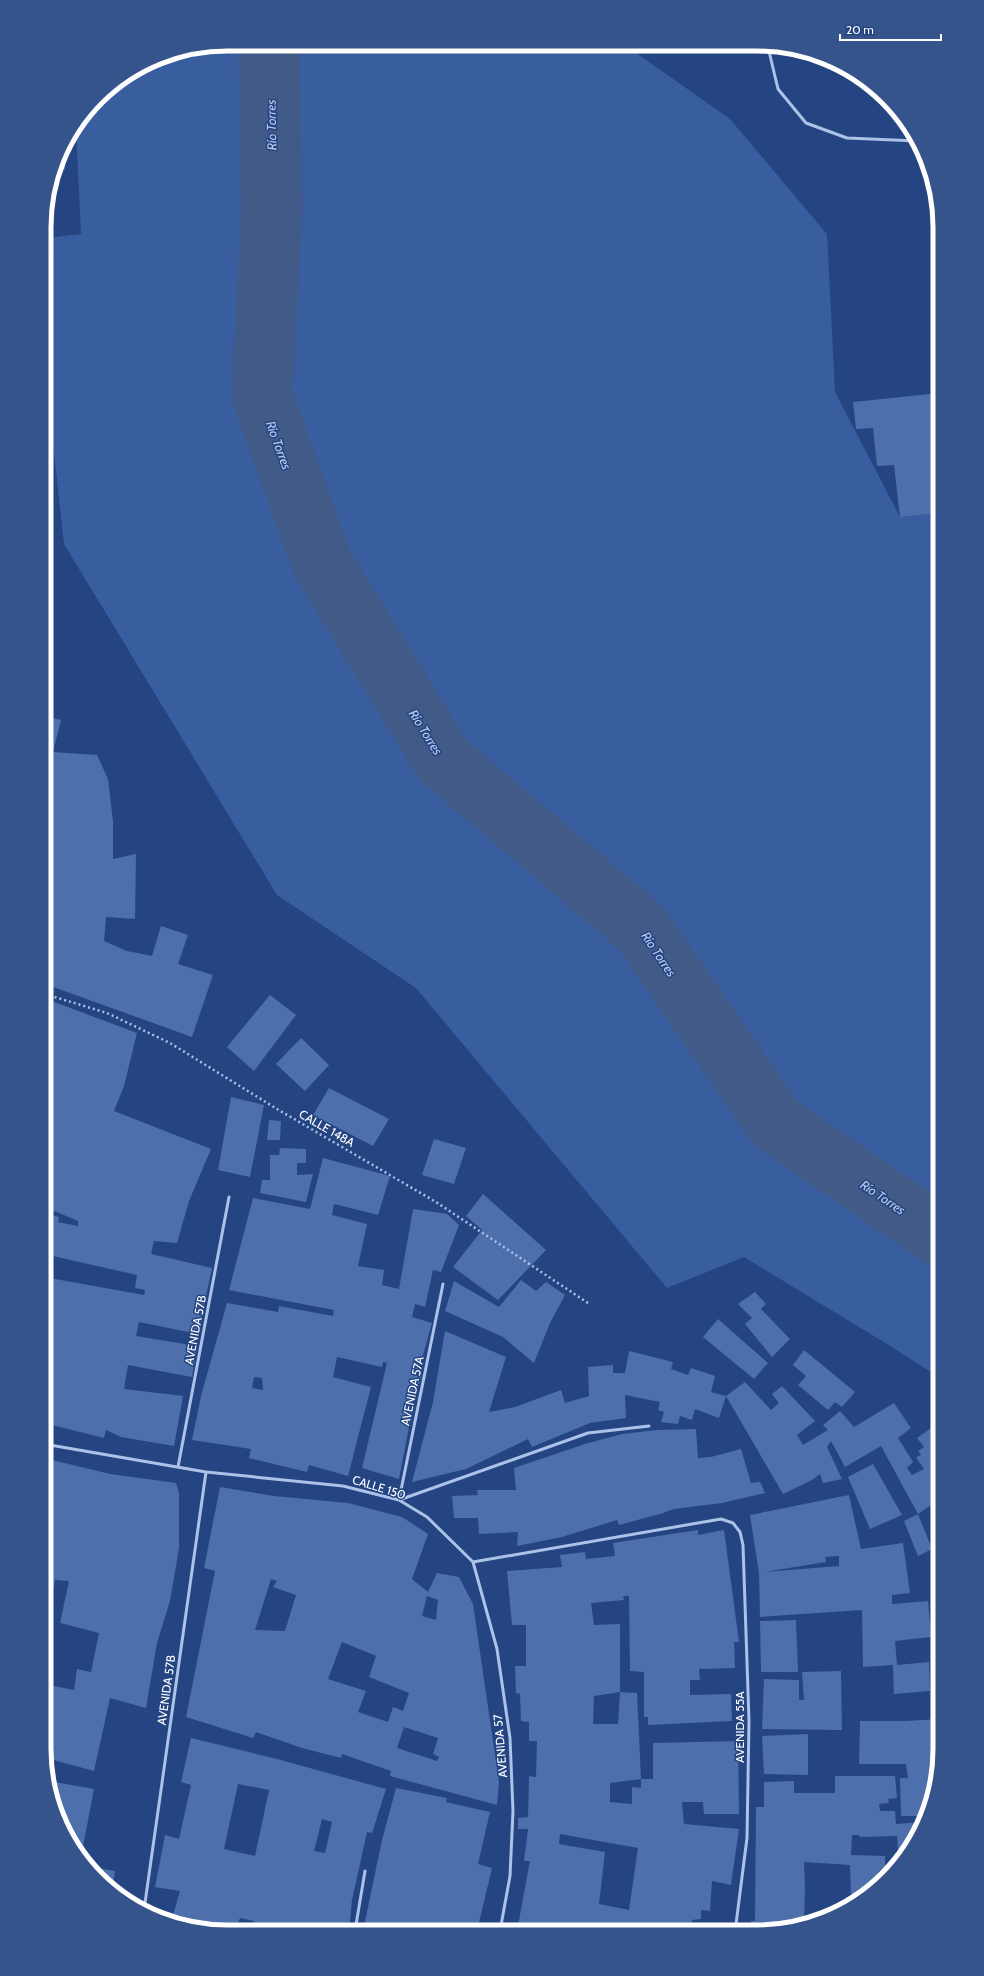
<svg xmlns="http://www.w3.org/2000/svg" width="984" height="1976" font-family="Cabin,sans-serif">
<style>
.green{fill:#395ea0}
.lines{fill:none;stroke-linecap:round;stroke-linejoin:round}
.river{stroke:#425a87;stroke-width:61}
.building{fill:#4d6fab;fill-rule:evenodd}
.path{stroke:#acc2e7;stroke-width:2.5;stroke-dasharray:2 3;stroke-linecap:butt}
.service{stroke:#acc2e7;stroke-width:3}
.labels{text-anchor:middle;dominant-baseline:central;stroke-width:3;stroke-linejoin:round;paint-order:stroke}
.street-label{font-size:12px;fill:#fff;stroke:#244582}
.water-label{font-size:13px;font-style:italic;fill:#b8ccef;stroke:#244582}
.rim{fill:none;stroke:#fff;stroke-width:5}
</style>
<rect width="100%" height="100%" fill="#244582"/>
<path class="green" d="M227,44L636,47L639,55L730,119L827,234L835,392L900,517L940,513V1378L892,1347L744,1257L667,1288L416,988L277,895L64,544L45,371L46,238L81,234L76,130L106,90L157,58Z"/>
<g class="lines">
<path class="river" d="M269,44L272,208L262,395L322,563L443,760L641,928L776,1124L940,1236"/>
</g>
<path class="building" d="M690,47H715L714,53L690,52Z
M820,57L838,63L843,66H820Z
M66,143L65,170H56L63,146Z
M940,393V513L900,517L894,465L877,466L873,428L856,429L853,402Z
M45,716L61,720L53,752L97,755L108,779L113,822V859L136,854L135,919L106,917L104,941L127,951L152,956L161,926L188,935L178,964L213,975L192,1037L45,984V959L52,906L51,861L45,787Z
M270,995L296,1015L254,1071L227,1047Z
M49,1000L137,1033L124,1086L114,1111L211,1149L189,1201L177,1243L154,1241L151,1254L212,1268L198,1334L139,1322L136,1336L197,1346L192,1377L128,1365L124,1389L183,1396L174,1446L121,1437L106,1430L104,1438L44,1423V1277L144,1295L145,1290L135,1288L137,1275L44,1254L45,1213L59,1217L58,1222L78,1226V1221L45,1207V1014Z
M301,1038L329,1065L305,1091L276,1064Z
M329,1088L389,1119L373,1146L313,1115Z
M231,1097L264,1105L250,1177L218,1170Z
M269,1120L281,1121L280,1140H267Z
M434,1139L466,1148L454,1184L422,1175Z
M280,1148L306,1149V1163H297V1175L313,1174L306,1202L260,1193L262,1180H270V1155H279Z
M323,1158L390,1176L378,1215L334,1204L332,1215L367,1224L358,1266L384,1270L382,1285L399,1289L413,1209L447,1214L459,1225L441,1272L433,1270L425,1307L415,1304L412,1317L432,1323L418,1373L422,1374L414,1401L399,1479L362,1468L387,1363L383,1362L382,1367L337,1357L333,1377L371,1387L348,1476L309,1465L307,1472L249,1458L251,1449L192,1440L201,1396L227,1303L278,1312L279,1306L333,1316L334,1310L229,1290L253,1198L310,1209ZM254,1377L262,1378L263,1390L252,1388Z
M483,1194L546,1250L498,1300L453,1267L482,1230L466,1216Z
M521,1280L536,1291L546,1282L565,1295L550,1323L534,1363L503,1337L445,1311L454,1281L499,1307Z
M755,1292L766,1304L761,1309L790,1339L772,1357L745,1324L752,1318L738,1304Z
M718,1319L768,1363L754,1379L703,1337Z
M445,1331L506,1357L489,1412L515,1407L561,1390L565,1403L589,1396L588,1367L613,1365V1373H625L629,1351L673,1362L671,1369L688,1375L691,1368L715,1376L711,1392L726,1396L719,1418L695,1409L692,1420L680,1416L678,1424L661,1422L664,1412L658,1410L660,1402L625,1395L626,1418L590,1423L532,1447L528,1439L466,1469L412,1482L433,1402Z
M804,1350L855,1392L842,1407L835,1402L828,1410L798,1385L806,1376L793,1365Z
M745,1382L771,1410L779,1403L772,1394L782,1386L815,1421L797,1435L803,1445L828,1430L823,1425L840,1411L854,1427L894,1403L911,1428L898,1438L913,1462L907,1468L912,1475L924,1469L916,1457L921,1455L918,1451L924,1447L917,1438L931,1428L940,1438V1499L918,1514L881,1446L845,1467L831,1441L827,1447L842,1479L823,1483L820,1474L812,1480L783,1494L726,1396Z
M696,1429L698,1458L711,1457L741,1449L751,1483L760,1482L765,1493L722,1503L674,1509L660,1514L619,1525L617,1520L562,1537L517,1546L518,1532L479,1534L478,1518H454L452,1496L478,1495L477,1490H516L514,1468L585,1444L622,1434L657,1430Z
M44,1458L110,1474L176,1483L179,1493V1548L170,1601L157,1643L146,1708L110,1698L94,1771L46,1758L44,1749V1684L74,1690L77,1669L91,1672L99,1633L60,1623L69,1581L55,1580L46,1630H44Z
M873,1464L902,1515L870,1529L848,1477Z
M220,1487L274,1496L348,1503L402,1517L428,1534L412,1579L428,1592L437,1573L459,1577L473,1604L499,1782L497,1805L390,1776L391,1771L342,1754L341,1758L302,1748L256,1732L253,1738L186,1717L215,1571L204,1568ZM271,1579L277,1581L273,1587L296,1595L285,1631L255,1630ZM427,1596L438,1600L436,1620L422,1616ZM342,1642L376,1656L369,1677L409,1693L403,1711L393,1707L388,1722L358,1712L366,1691L328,1679ZM404,1727L438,1738L433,1754L439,1757L437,1761L397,1748Z
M849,1495L861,1549L903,1543L910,1593L892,1595V1604L928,1601L931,1637L895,1641L897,1665L929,1662L930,1691L894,1694L893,1665L863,1667L862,1610L760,1617L759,1573L750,1515ZM839,1556V1566L764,1572L826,1562L825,1557Z
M918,1514L932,1549L940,1547V1582L935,1583L932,1549L918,1556L904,1521Z
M698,1530V1535L724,1530L739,1642H734L735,1668L699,1669L700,1680H690V1695L731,1694L732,1721L648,1725V1717H644V1672L630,1671L629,1596H623L624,1600L591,1603L594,1625L620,1624V1692L594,1696L593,1724H618L620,1692L637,1693L641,1779L610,1783V1802L632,1804V1787L641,1788V1779H653V1743L738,1741L739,1814H704L703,1802H682L684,1824L739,1829L731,1885L712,1881L710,1911L701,1910V1919L692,1920L691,1932L517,1931L530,1861H524L528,1829H518V1818L528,1817L529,1776L536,1777L537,1741H529V1722L521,1721L520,1694L516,1693L515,1666H526V1625H512L507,1571L562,1567L560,1555L585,1552L586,1559L615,1556L613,1543ZM560,1834L638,1848L629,1910L599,1904L605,1852L559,1844Z
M796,1620L798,1672H761L760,1621Z
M841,1671L842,1730L762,1729L764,1679L799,1680V1700H804L802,1672Z
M940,1719V1761L927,1816H901L900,1778H908L906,1764H859L860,1721H905Z
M808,1734V1775L764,1774L762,1736Z
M191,1738L277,1759L386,1789L372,1833L367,1832L352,1900L349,1931H266L253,1927L254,1921L240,1918L236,1930H203L171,1922L180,1891L155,1887L165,1835L179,1839L191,1785L181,1782ZM238,1784L269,1790L255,1856L224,1849ZM322,1819L332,1822L325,1853L314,1851Z
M835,1776H895L897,1798L888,1799L889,1803L879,1804L880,1811H895L896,1824L924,1822L899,1864L897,1836L860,1837L859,1835H852L851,1855L885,1856V1877L859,1901L846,1907V1897H851L850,1865L804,1862L805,1888L804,1923L807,1924L750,1932L751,1921H755L756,1807H764V1782L794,1781V1793H835Z
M49,1781L94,1789L81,1857L75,1851L54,1807Z
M396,1788L447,1798L446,1802L490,1812L478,1864L492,1868L477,1931H363L382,1840Z
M89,1867L115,1871L112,1890L107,1887Z"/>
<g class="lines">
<path class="path" d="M45,994L107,1013L170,1043L277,1109L436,1202L588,1303"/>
<path class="service" d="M768,47L778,89L806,123L847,138L917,141
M44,1444L206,1472L343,1486L399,1500L427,1517L473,1562L497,1649L510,1738L513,1811L510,1876L500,1931
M178,1467L229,1197
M399,1500L588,1433L649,1426
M399,1500L443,1284
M473,1562L721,1519L733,1523L740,1532L743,1545L749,1721L747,1838L735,1932
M144,1910L206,1472
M355,1931L365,1871"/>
</g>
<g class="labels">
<g class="street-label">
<text transform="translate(327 1128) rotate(30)">CALLE 148A</text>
<text transform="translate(195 1330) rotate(-79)">AVENIDA 57B</text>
<text transform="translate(412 1391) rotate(-78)">AVENIDA 57A</text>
<text transform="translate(379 1487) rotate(17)">CALLE 150</text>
<text transform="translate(166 1690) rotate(-82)">AVENIDA 57B</text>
<text transform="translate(739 1727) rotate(-90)">AVENIDA 55A</text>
<text transform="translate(500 1746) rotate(-95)">AVENIDA 57</text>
</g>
<g class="water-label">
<text transform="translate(271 125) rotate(-91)">Río Torres</text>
<text transform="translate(279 445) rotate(70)">Río Torres</text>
<text transform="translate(426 732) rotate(58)">Río Torres</text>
<text transform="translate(659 954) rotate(56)">Río Torres</text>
<text transform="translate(883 1197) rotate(34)">Río Torres</text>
</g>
</g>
<path d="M0 0H984V1976H0ZM227 51H757A176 176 0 0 1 933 227V1749A176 176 0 0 1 757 1925H227A176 176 0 0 1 51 1749V227A176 176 0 0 1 227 51Z" fill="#36548c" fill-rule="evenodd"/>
<path class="rim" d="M227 51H757A176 176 0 0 1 933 227V1749A176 176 0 0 1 757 1925H227A176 176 0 0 1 51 1749V227A176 176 0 0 1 227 51Z"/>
<path d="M840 34v6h101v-6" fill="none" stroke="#ffffff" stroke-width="2"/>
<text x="846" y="34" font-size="12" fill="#ffffff" stroke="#244582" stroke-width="3" paint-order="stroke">20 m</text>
</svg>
